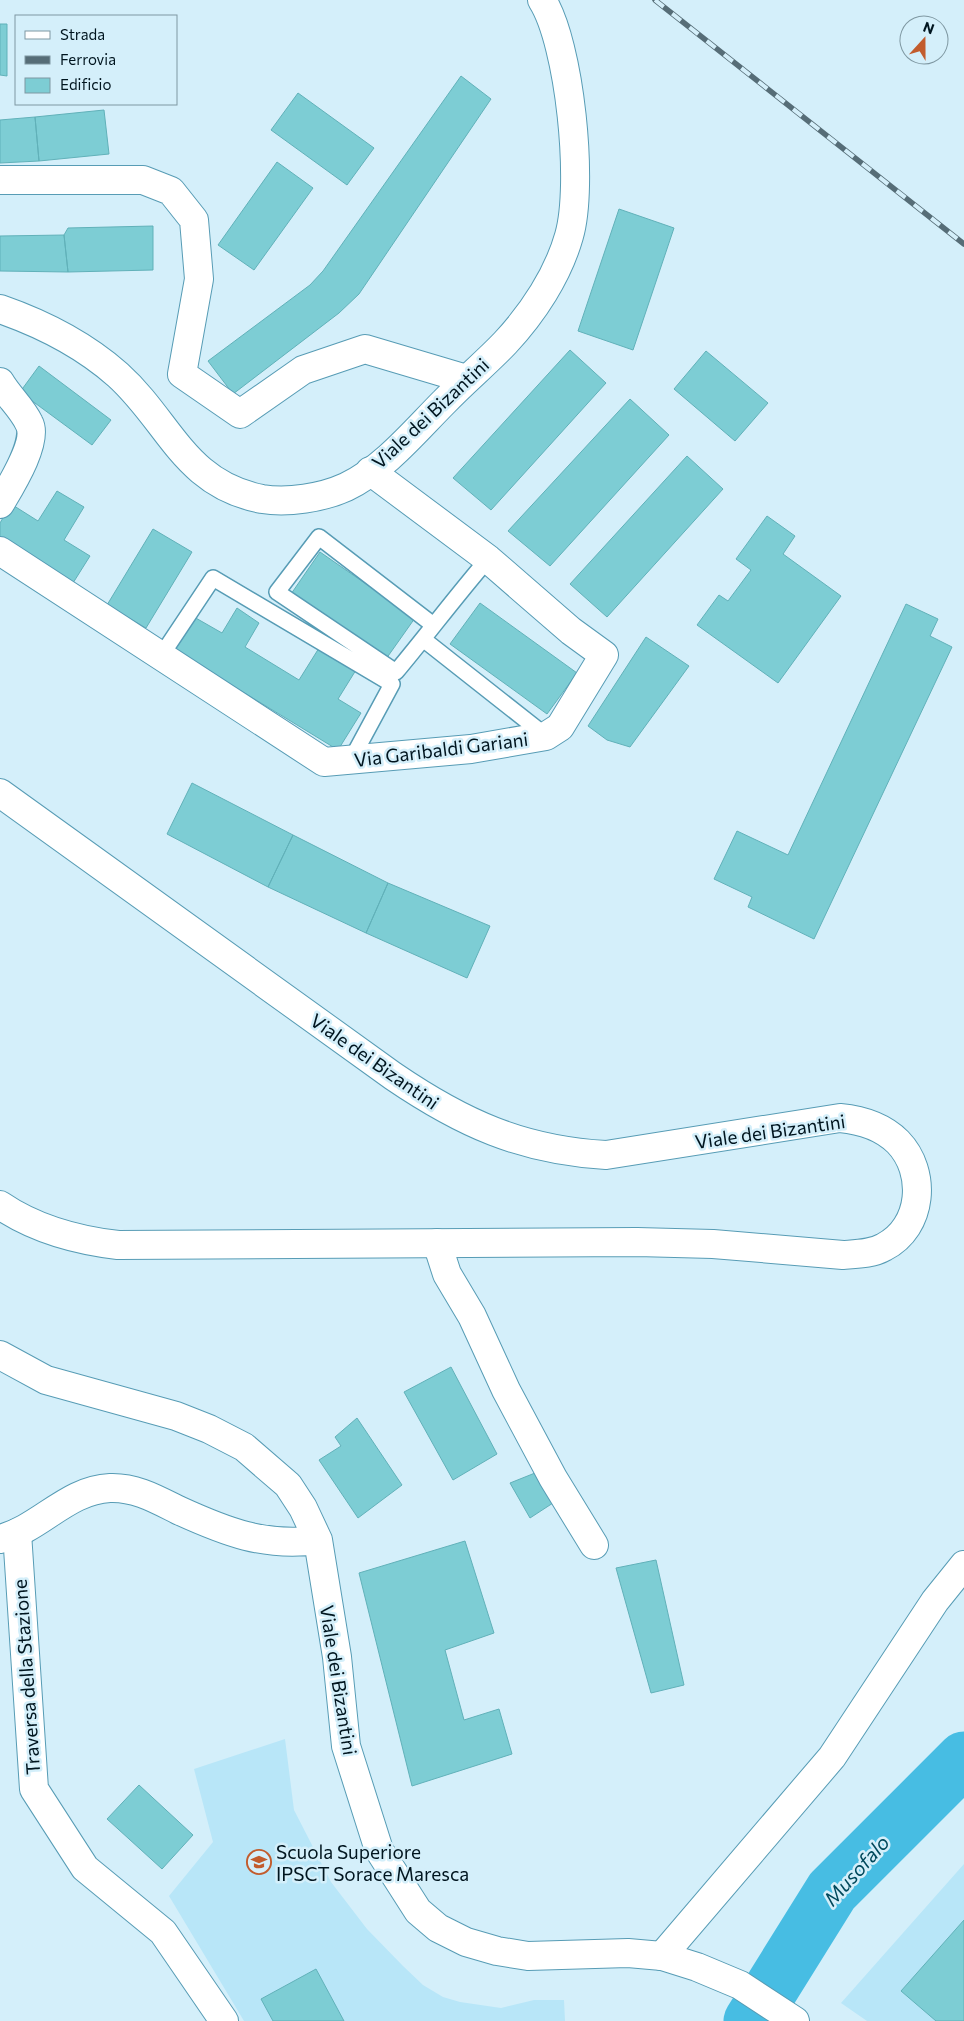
<svg xmlns="http://www.w3.org/2000/svg" width="964" height="2021" font-family="Commissioner,sans-serif">
<style>
.built{fill:#b8e6f8}
.lines{fill:none;stroke-linecap:round;stroke-linejoin:round}
.river{stroke:#47bde3;stroke-width:55}
.building{fill:#7dcdd4;stroke:#61b1b9}
.service-casing{stroke:#579cb5;stroke-width:18}
.minor-casing{stroke:#579cb5;stroke-width:30}
.tertiary-casing{stroke:#579cb5;stroke-width:30}
.service{stroke:#fff;stroke-width:15}
.minor{stroke:#fff;stroke-width:28}
.tertiary{stroke:#fff;stroke-width:28}
.rail-casing{stroke:#566d77;stroke-width:5.5}
.rail{stroke:#d4effa;stroke-width:4;stroke-dasharray:11;stroke-linecap:butt}
.labels{text-anchor:middle;dominant-baseline:central;stroke-width:5;stroke-linejoin:round;paint-order:stroke}
.street-label{font-size:19px;fill:#00151f;stroke:#d4effa}
.poi-label{font-size:19px;fill:#00151f;stroke:#d4effa;text-anchor:start}
.water-label{font-size:20px;font-style:italic;fill:#00495c;stroke:#d4effa}
</style>
<rect width="100%" height="100%" fill="#d4effa"/>
<path class="built" d="M285,1739L294,1810L331,1882L367,1929L403,1966L423,1985L443,1997L460,2002L501,2008L534,2000H564L565,2021H244L169,1896L213,1842L194,1769Z
M964,1864V2021H867L841,2003Z"/>
<g class="lines">
<path class="river" d="M751,2021L832,1891L964,1759"/>
</g>
<path class="building" d="M0,24H7V76L0,75Z
M461,76L491,99L359,294L339,313L233,394L208,361L310,285L323,271Z
M298,93L374,148L347,185L271,130Z
M104,110L109,154L39,161L35,117Z
M35,117L39,161L0,163V120Z
M277,162L313,188L254,270L218,245Z
M619,209L674,228L633,350L578,331Z
M153,226V270L68,272L64,235L68,228Z
M64,235L68,272L0,271V236Z
M570,350L606,383L491,510L453,478Z
M706,351L768,403L735,441L674,389Z
M39,366L111,420L92,445L20,392Z
M630,399L669,435L550,566L508,531Z
M687,456L723,489L607,617L570,584Z
M57,491L84,507L64,540L90,556L73,583L0,539V523L11,504L38,521Z
M767,516L795,536L783,554L841,596L778,683L697,625L719,595L728,601L751,570L736,559Z
M153,529L192,552L146,628L107,605Z
M320,552L415,618L386,659L291,594Z
M480,603L577,673L547,714L450,644Z
M906,604L938,619L930,636L952,647L814,939L748,907L752,897L714,879L737,831L788,855Z
M237,608L259,623L245,647L299,680L319,648L356,670L338,699L361,713L338,750L174,650L194,617L222,633Z
M646,637L689,666L630,747L607,740L588,726Z
M192,783L293,835L268,887L167,834Z
M293,835L388,883L366,933L268,887Z
M388,883L490,926L467,978L366,933Z
M451,1367L497,1454L453,1480L404,1392Z
M357,1418L402,1485L358,1518L319,1460L341,1446L335,1437Z
M535,1473L553,1503L530,1518L510,1483Z
M465,1541L494,1633L445,1650L464,1720L499,1709L512,1754L412,1786L359,1573Z
M656,1560L684,1685L651,1693L616,1568Z
M139,1785L193,1835L162,1869L107,1819Z
M964,1920V2021H936L901,1991Z
M316,1969L344,2021H273L261,1999Z"/>
<g class="lines">
<defs>
<path id="service" d="M432,624L319,537L277,592L396,672C427,635 456,596 488,559
M423,639L546,736
M161,656L213,578L392,684L351,760"/>
<path id="minor" d="M0,180H143L171,191L194,220L199,279L182,374L240,414L303,370L365,349L466,379
M0,382C8,396 22,408 29,423C39,441 10,487 0,504
M0,551L324,762L471,749L546,736L560,727L604,655L571,631L488,559L370,471
M437,1243L447,1274L472,1316L506,1390L553,1478L594,1545
M17,1533L34,1789L85,1868L163,1932L224,2021
M662,1956L832,1757L935,1601L964,1565"/>
<path id="tertiary" d="M0,309C43,324 83,344 118,375C170,422 184,484 262,499C288,503 322,498 346,487C384,469 415,431 444,402C464,381 486,363 505,343C533,313 558,275 569,236C584,185 570,44 542,0
M0,793L393,1076C462,1123 521,1150 606,1155L840,1118C861,1120 882,1126 898,1142C927,1172 923,1227 884,1247C872,1254 857,1254 843,1255L713,1244L637,1242L118,1245C76,1240 35,1229 0,1205
M0,1355L46,1380L176,1416L209,1429L244,1447L288,1485L303,1508L318,1540L337,1657L346,1746L379,1850L418,1911L438,1928L466,1942L497,1951L528,1956L628,1953L662,1956L697,1967L740,1985L795,2021
M0,1539C41,1528 67,1490 110,1488C135,1487 156,1499 178,1510C226,1532 264,1547 318,1540"/>
</defs>
<use href="#service" class="service-casing"/>
<use href="#minor" class="minor-casing"/>
<use href="#tertiary" class="tertiary-casing"/>
<use href="#service" class="service"/>
<use href="#minor" class="minor"/>
<use href="#tertiary" class="tertiary"/>
<defs>
<path id="rail" d="M655,0L964,244"/>
</defs>
<use href="#rail" class="rail-casing"/>
<use href="#rail" class="rail"/>
</g>
<defs>
<symbol id="school-ring" viewBox="-11 -11 22 22"><circle r="9.5" fill="#d4effa" stroke="#c25c2d" stroke-width="1.5"/><path d="M0-5L7-2L0 1L-7-2ZM-4 1L0 2.5L4 1V4Q0 6-4 4Z" fill="#c25c2d"/></symbol>
</defs>
<g fill-rule="evenodd">
<use href="#school-ring" x="245" y="1848" width="28" height="28"/>
</g>
<g class="labels">
<g class="street-label">
<text transform="translate(430 413) rotate(-43)">Viale dei Bizantini</text>
<text transform="translate(441 749) rotate(-7)">Via Garibaldi Gariani</text>
<text transform="translate(375 1061) rotate(35)">Viale dei Bizantini</text>
<text transform="translate(770 1131) rotate(-8)">Viale dei Bizantini</text>
<text transform="translate(26 1677) rotate(-94)">Traversa della Stazione</text>
<text transform="translate(339 1680) rotate(81)">Viale dei Bizantini</text>
</g>
<g class="poi-label">
<text x="276" y="1851">Scuola Superiore<tspan x="276" dy="22">IPSCT Sorace Maresca</tspan></text>
</g>
<g class="water-label">
<text transform="translate(856 1870) rotate(-48)">Musofalo</text>
</g>
</g>
<rect x="15" y="15" width="162" height="90" fill="#d4effa" stroke="#7f98a2"/>
<rect x="25" y="31" width="25" height="8" fill="#ffffff" stroke="#7f98a2"/>
<text x="60" y="40" font-size="15" fill="#00151f">Strada</text>
<rect x="25" y="56" width="25" height="8" fill="#566d77" stroke="#7f98a2"/>
<text x="60" y="65" font-size="15" fill="#00151f">Ferrovia</text>
<rect x="25" y="78" width="25" height="15" fill="#7dcdd4" stroke="#7f98a2"/>
<text x="60" y="90" font-size="15" fill="#00151f">Edificio</text>
<g transform="translate(924 40) rotate(21)"><circle r="24" fill="#d4effa" stroke="#7f98a2"/>
<path d="M0-4L9 19L0 12L-9 19Z" fill="#c25c2d"/>
<text y="-8" font-size="14" font-weight="bold" text-anchor="middle" fill="#00151f">N</text>
</g>
</svg>
